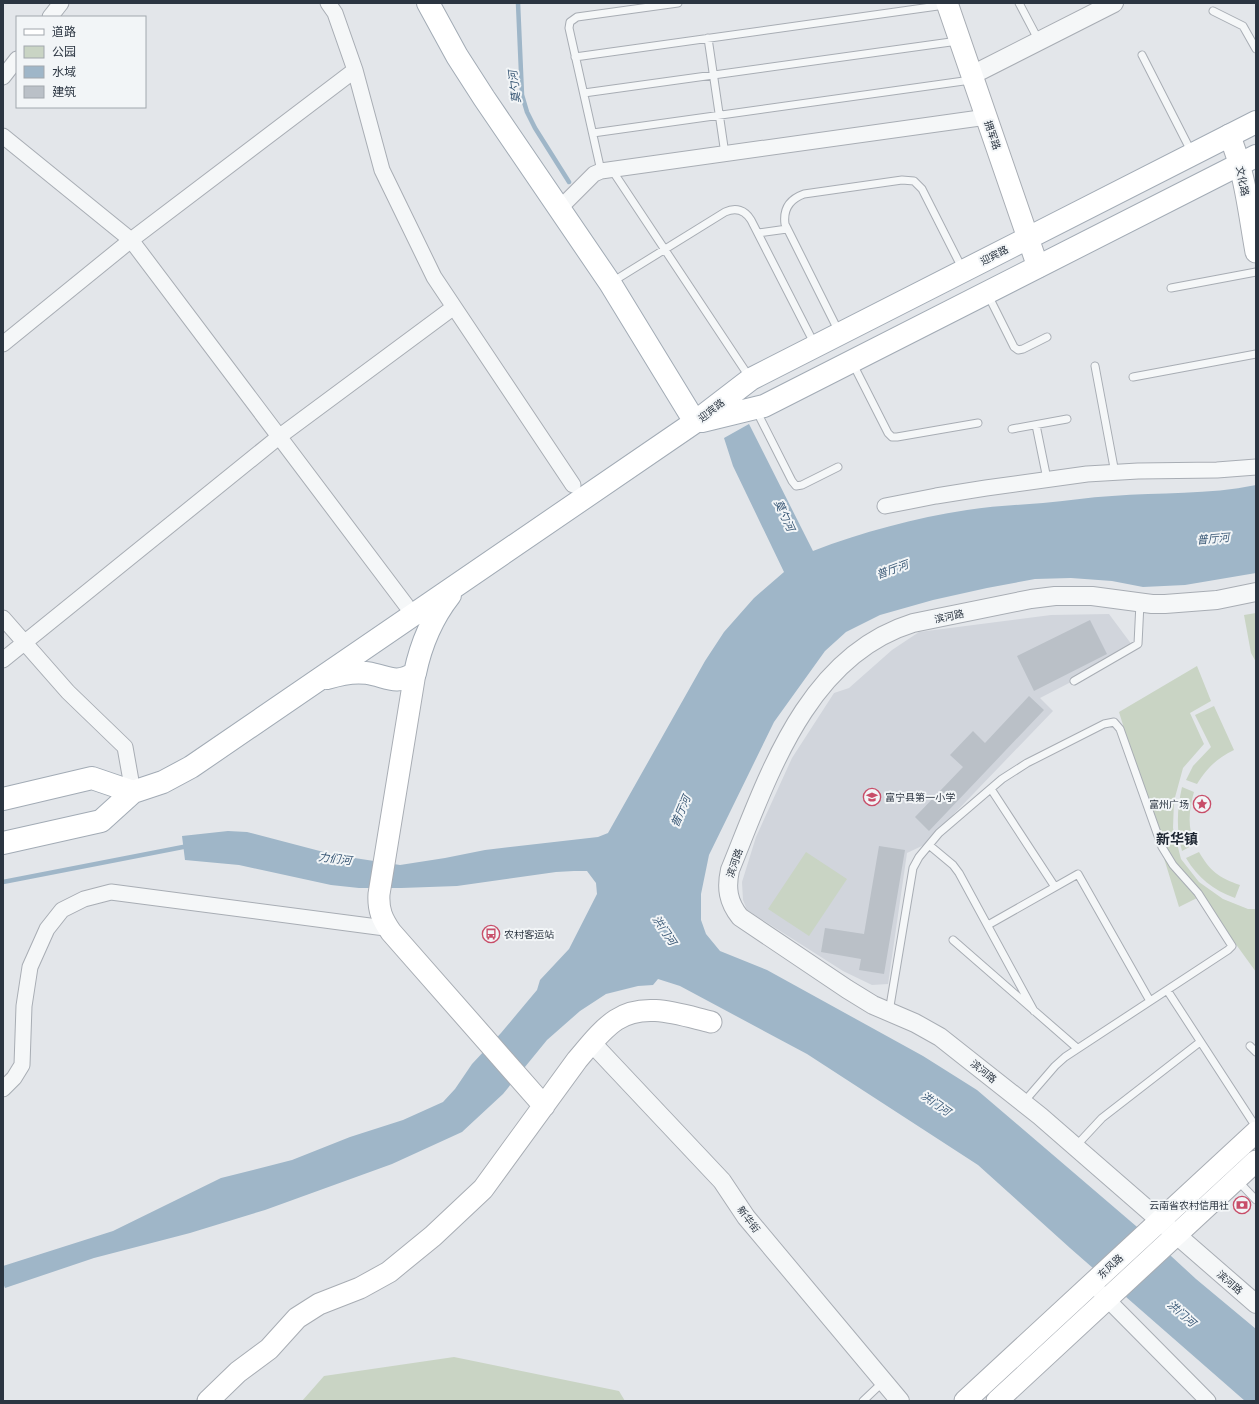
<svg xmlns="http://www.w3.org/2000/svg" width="1259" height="1404" font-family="Commissioner,'Noto Sans SC',sans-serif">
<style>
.built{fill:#d1d5dc}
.green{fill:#c9d4c4}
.water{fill:#9fb6c8}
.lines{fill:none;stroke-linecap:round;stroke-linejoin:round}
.stream{stroke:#9fb6c8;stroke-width:4.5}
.building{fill:#bac0c7}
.service-casing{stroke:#a8adb4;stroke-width:9}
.minor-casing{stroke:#a8adb4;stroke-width:17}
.tertiary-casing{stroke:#a8adb4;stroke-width:20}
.secondary-casing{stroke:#a8adb4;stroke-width:23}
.primary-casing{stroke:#a2abb5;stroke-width:24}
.service{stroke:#f5f7f8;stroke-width:7}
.minor{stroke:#f5f7f8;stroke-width:15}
.tertiary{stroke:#f5f7f8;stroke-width:18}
.secondary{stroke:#fff;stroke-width:21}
.primary{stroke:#fff;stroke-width:22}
.labels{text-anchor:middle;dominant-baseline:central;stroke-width:4;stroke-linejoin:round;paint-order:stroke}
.street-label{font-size:10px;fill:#2b3541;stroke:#f2f5f7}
.poi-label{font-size:10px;fill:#2b3541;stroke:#f2f5f7;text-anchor:start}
.water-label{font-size:11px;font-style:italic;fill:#375674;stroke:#f2f5f7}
.district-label{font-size:14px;font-weight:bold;fill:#1d2632;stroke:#f2f5f7}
</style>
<rect width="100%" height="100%" fill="#e3e6ea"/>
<path class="built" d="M1109,614L1135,649L1040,698L1053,711L924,845L907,853L888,984L872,985L843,971L747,910L743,900L742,882L756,837L792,758L834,693L849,688L892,650L919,632L1051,615Z"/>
<path class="green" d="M1256,613V662L1251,653L1244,615Z
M1197,666L1211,701L1190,713L1204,744L1183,768L1174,801L1173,828L1181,859L1199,882L1223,899L1248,909H1256V972L1201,896L1179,907L1119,712Z
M1214,706L1234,750C1216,759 1208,767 1197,784L1186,780L1193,766L1211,747L1195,715Z
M1182,787L1194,792C1189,809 1187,828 1195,844L1182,851C1176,829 1177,809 1182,787Z
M806,852L847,879L809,936L768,909Z
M1199,852C1210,871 1219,878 1240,885L1235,898C1213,890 1198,878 1186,858Z
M454,1357L619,1391L625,1401H302L324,1376Z"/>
<path class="water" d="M749,424L813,551C862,532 915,518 967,510C992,506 1017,505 1043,503C1066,501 1089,497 1112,496C1160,492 1208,495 1256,485V573L1185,585L1143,587L1112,581L1071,578L1035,579L987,588L933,600L880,615L846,632L825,651L774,722L709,855L701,894V920L706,934L720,951L767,970L923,1056L977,1090L1171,1256L1196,1279L1256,1329V1401H1245L1070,1248L978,1165L807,1054L680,986L658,979L653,985L638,986L606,994L580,1011L547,1040L503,1094L462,1132L392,1164L265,1210L190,1233L94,1258L5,1288L3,1283V1266L113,1231L221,1178L292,1160L350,1137L403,1120L443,1102L455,1089L472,1064L501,1033L537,990L540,980L569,949L597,894L596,883L587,871H574L556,872L457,886L401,888H359L331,885L239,865L185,860L182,836L228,831L247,832L335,855L400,865L445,858L485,850L598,837L608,833L705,661L724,632L754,598L784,572L733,466L724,438Z"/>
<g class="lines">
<path class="stream" d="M518,3L522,95L527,112L535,128L569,182
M3,882L183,847H188"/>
</g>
<path class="building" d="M1090,620L1107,654L1034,691L1017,656Z
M1029,696L1044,710L929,831L915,817L963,767L950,755L973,731L985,743Z
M879,846L905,850L884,974L859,970L861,959L821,952L825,928L864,934Z"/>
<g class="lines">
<defs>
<path id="service" d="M1019,3L1039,41
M1213,11L1243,26L1256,49
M708,38L725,154
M1142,55L1192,153
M575,57L945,5
M584,93L958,41
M593,133L971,80
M612,170L750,378
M601,171L569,28L570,22L577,17L678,3
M758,233L787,229
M612,282L725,212C736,207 745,210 751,220L815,345
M1171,288L1256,272
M988,295L1014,347L1018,350L1023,349L1047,337
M839,332L785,224C783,209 790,199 804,194L902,180L914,181L922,189L962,268
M853,364L888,433L892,437H897L978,423
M1095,366L1115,473
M1133,377L1256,354
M756,410L792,481L796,486L802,485L838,467
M1036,425L1047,479
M1012,429L1067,419
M1074,681L1138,644L1140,603
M991,789L1055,887
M929,845L953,865L959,873L1034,1011
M988,925L1078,874L1150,1001
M953,940L1077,1048
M1167,990L1256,1127
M889,1012L913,868L919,857L939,833L1002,779L1027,763L1104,724L1114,722L1120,729L1162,847L1173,865L1198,893L1232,946L1228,950L1065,1057L1055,1066L1023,1103
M1250,1046L1256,1052
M1075,1147L1102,1118L1200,1042
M1238,1181L1256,1200
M863,1401L883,1382"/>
<path id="minor" d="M328,3L335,13L355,70
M50,17L61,3
M3,77L17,59
M3,136L131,240L406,605
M560,208L594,174L601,171L987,117
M3,344L131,240L355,70L382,170L434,277L573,485
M885,506L936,496L986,488L1087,474L1138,471L1217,470L1256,467
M3,618L68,692L125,747L133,792
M3,660L280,436L454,307
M3,1089L14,1078L22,1065L24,1006L30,967L47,929L62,910L84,899L111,892L385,928
M1101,1293L1208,1401"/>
<path id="tertiary" d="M972,75L1114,3
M1256,592L1217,600L1165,604H1152L1092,596H1055L1031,599L913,623C806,656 768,777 730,870C726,888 728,902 740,917L847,989L873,1005L915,1023L940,1037L1040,1116L1256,1304
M592,1043L722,1181L746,1217L900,1401"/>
<path id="secondary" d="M947,3L1038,267
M1229,135C1245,171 1249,214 1256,252
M415,673L379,894C378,910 382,919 391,932L544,1106
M208,1401L238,1372L269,1349L297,1318L319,1304L360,1288L389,1272L433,1236L483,1189L577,1060C589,1046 601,1030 616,1020C644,1001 681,1015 711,1022
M965,1401L1256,1132
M997,1401L1256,1161"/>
<path id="primary" d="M428,3L457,56L484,98L610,283L695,422
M702,421L764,406L1256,156
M327,678C340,674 354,671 367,673C387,676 395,686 415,673C421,644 432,618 450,595
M3,799L92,778L133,792
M3,843L101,821L133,792L163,782L191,767L695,422L751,379L1256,122"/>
</defs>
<use href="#service" class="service-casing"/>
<use href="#minor" class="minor-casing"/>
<use href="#tertiary" class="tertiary-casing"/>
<use href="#secondary" class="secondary-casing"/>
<use href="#primary" class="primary-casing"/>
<use href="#service" class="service"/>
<use href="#minor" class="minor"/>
<use href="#tertiary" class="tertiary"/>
<use href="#secondary" class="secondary"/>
<use href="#primary" class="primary"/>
</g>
<defs>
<symbol id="school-ring" viewBox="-11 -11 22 22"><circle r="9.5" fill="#f2f5f7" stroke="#c84e69" stroke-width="1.5"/><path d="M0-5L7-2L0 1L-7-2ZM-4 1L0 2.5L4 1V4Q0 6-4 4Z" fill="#c84e69"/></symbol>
<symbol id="sight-ring" viewBox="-11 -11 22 22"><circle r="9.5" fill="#f2f5f7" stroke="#c84e69" stroke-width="1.5"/><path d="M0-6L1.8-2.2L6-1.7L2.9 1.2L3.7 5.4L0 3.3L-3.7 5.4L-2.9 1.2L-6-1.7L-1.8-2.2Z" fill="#c84e69"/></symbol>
<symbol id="bus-ring" viewBox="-11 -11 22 22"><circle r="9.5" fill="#f2f5f7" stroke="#c84e69" stroke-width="1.5"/><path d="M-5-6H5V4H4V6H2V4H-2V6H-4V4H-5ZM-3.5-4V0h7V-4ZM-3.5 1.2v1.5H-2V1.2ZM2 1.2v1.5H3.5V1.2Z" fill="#c84e69"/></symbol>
<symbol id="bank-ring" viewBox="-11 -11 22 22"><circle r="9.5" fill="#f2f5f7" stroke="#c84e69" stroke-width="1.5"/><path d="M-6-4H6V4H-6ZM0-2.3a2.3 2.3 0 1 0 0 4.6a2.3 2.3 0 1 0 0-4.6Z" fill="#c84e69"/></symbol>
</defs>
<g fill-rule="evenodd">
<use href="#school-ring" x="862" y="787" width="20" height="20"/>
<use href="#sight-ring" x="1192" y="794" width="20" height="20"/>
<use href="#bus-ring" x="481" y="924" width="20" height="20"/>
<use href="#bank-ring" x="1232" y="1195" width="20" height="20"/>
</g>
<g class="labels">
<g class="street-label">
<text transform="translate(993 135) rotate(71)">拥军路</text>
<text transform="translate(1243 181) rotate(79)">文化路</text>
<text transform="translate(994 255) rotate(-27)">迎宾路</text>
<text transform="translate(711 410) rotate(-38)">迎宾路</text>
<text transform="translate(949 616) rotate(-12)">滨河路</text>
<text transform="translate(734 863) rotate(-71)">滨河路</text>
<text transform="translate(984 1071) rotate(39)">滨河路</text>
<text transform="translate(749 1219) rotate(53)">新华街</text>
<text transform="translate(1110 1266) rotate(-43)">东风路</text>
<text transform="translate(1230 1282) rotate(41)">滨河路</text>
</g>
<g class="poi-label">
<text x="885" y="797">富宁县第一小学</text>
<text x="1189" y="804" text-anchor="end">富州广场</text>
<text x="504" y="934">农村客运站</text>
<text x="1229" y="1205" text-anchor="end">云南省农村信用社</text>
</g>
<g class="water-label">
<text transform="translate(514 87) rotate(-97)">莫勺河</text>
<text transform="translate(785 515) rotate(65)">莫勺河</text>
<text transform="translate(1213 538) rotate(-5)">普厅河</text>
<text transform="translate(892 569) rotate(-20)">普厅河</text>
<text transform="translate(680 811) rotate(-67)">普厅河</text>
<text transform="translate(335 858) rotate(7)">力们河</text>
<text transform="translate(665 930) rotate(56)">洪门河</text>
<text transform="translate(936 1103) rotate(35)">洪门河</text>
<text transform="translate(1182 1313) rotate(41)">洪门河</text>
</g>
<g class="district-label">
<text x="1177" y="838">新华镇</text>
</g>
</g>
<rect width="1259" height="1404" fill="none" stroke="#2b3541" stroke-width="8"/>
<rect x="16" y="16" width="130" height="92" fill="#f2f5f7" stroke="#a2a8ae"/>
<rect x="24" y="29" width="20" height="6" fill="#ffffff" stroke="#a2a8ae"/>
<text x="52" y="36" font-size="12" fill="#2b3541">道路</text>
<rect x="24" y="46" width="20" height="12" fill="#c9d4c4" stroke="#a2a8ae"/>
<text x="52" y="56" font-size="12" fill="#2b3541">公园</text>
<rect x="24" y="66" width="20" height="12" fill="#9fb6c8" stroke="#a2a8ae"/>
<text x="52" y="76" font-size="12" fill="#2b3541">水域</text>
<rect x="24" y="86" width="20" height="12" fill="#bac0c7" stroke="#a2a8ae"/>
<text x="52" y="96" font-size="12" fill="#2b3541">建筑</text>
</svg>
